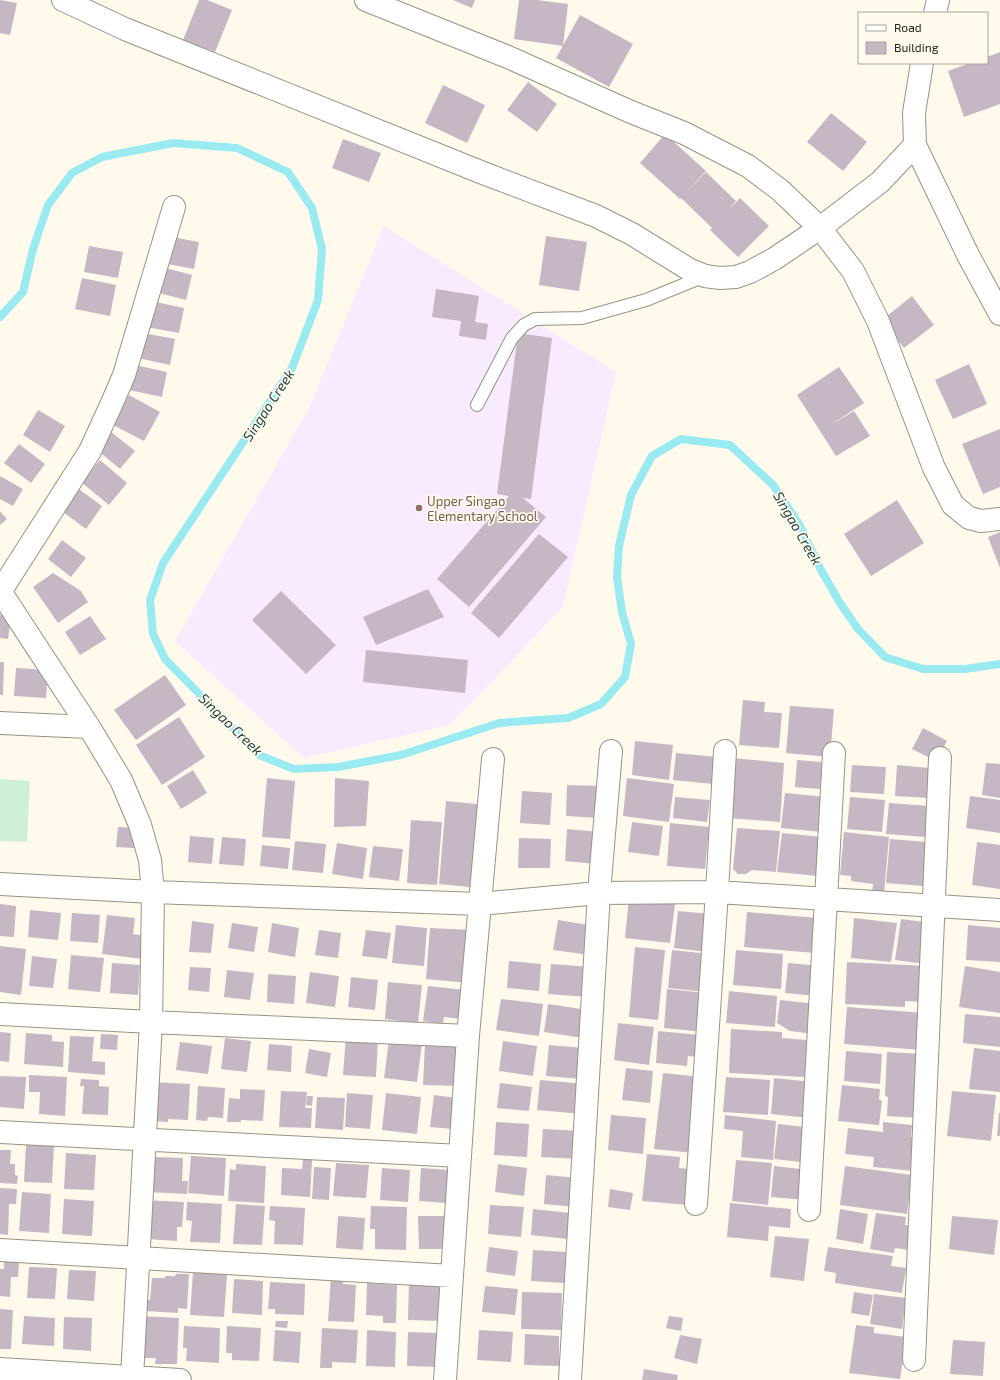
<svg xmlns="http://www.w3.org/2000/svg" width="1000" height="1380" font-family="'Exo 2',sans-serif">
<style>
.education{fill:#f8ebff}
.green{fill:#cef0d7}
.lines{fill:none;stroke-linecap:round;stroke-linejoin:round}
.stream{stroke:#9aebf1;stroke-width:8}
.building{fill:#c5b7c3}
.lane-casing{stroke:#989383;stroke-width:14}
.street-casing{stroke:#989383;stroke-width:24}
.lane{stroke:#fff;stroke-width:12}
.street{stroke:#fff;stroke-width:22}
.education-dot{fill:#8d6e63;stroke:#fffaec;stroke-width:1.5}
.labels{text-anchor:middle;dominant-baseline:central;stroke-width:3.5;stroke-linejoin:round;paint-order:stroke}
.education-label{font-size:13px;fill:#785e54;stroke:#fffaec;text-anchor:start}
.water-label{font-size:14px;font-style:italic;fill:#183f42;stroke:#fffaec}
</style>
<rect width="100%" height="100%" fill="#fffaec"/>
<path class="education" d="M384,226L616,372L563,607L450,725L304,758L175,641L309,408Z"/>
<path class="green" d="M0,779L30,781L27,842L0,841Z"/>
<g class="lines">
<path class="stream" d="M0,317L23,292L33,249L48,205L72,173L102,157L173,143L237,148L288,172L312,208L322,249L318,300L292,368L163,563L150,600L153,634L165,659L259,755L294,769L338,767L401,755L499,723L568,718L601,704L625,677L631,644L622,612L617,577L619,546L631,495L652,456L681,439L730,445L773,485L799,524L821,570L840,603L858,629L885,657L923,669H965L1000,664"/>
</g>
<path class="building" d="M0,0L17,3L10,35L0,33Z
M199,0H207L232,10L215,52L183,40Z
M453,0H475L472,8Z
M519,0H537L568,4L563,46L514,39Z
M580,15L633,44L609,87L556,58Z
M1000,52V104L964,117L948,71L970,63H987V57Z
M528,82L557,104L537,132L507,110Z
M443,85L485,105L467,143L425,123Z
M831,113L867,142L843,171L807,142Z
M665,134L706,171L685,194L706,172L736,201L729,210L740,198L769,226L738,257L710,230L712,228L681,198L680,199L640,163Z
M343,139L381,153L369,182L332,168Z
M167,236L199,242L194,269L162,263Z
M546,236L587,242L579,291L539,285Z
M89,246L123,252L118,278L84,272Z
M162,267L192,275L186,300L155,292Z
M82,278L116,285L110,316L75,309Z
M436,289L479,296L475,322L488,324L486,340L459,336L461,321L432,317Z
M912,296L934,325L904,348L882,320Z
M151,301L184,308L179,333L146,327Z
M143,333L175,339L170,365L138,358Z
M518,333L552,338L531,499L523,498L546,517L469,607L437,579L509,496L497,494Z
M969,364L987,404L953,419L935,380Z
M135,365L167,372L162,397L129,390Z
M839,367L864,403L829,426L854,411L870,436L836,456L797,395Z
M129,395L160,412L144,441L113,425Z
M38,410L65,426L50,452L23,435Z
M1000,429V487L983,494L962,444Z
M110,431L135,451L120,469L96,449Z
M19,444L45,464L31,483L4,463Z
M100,460L127,483L109,505L81,482Z
M0,476L23,489L13,506L0,499Z
M76,487L102,506L86,529L59,509Z
M897,500L924,543L871,576L844,534Z
M0,511L7,519L0,525Z
M1000,532V568L988,537Z
M539,534L568,557L499,638L471,613Z
M62,540L86,558L71,577L48,559Z
M53,573L81,591L88,602L58,623L33,587Z
M428,589L444,617L376,645L363,617Z
M281,591L336,645L306,674L252,620Z
M0,615L11,617L8,639L0,638Z
M90,616L106,639L80,655L65,632Z
M366,650L468,660L465,693L363,682Z
M0,662H4L3,695H0Z
M16,668L48,670L46,698L14,696Z
M165,675L186,705L136,740L114,710Z
M743,700L765,702L764,712L782,713L779,748L739,745Z
M790,706L834,709L830,757L786,753Z
M179,717L205,757L162,785L136,745Z
M923,728L947,741L936,761L912,749Z
M635,741L673,745L669,780L632,775Z
M676,753L716,757L713,784L673,780Z
M733,758L784,763L780,822L728,818Z
M797,760L822,762L820,789L795,787Z
M986,763L1000,764V798L982,795Z
M852,765L886,767L884,794L850,792Z
M897,765L930,768L928,798L895,796Z
M193,770L207,793L181,809L167,786Z
M267,778L295,781L290,839L262,837Z
M335,778L369,781L366,826L334,827Z
M627,778L674,784L669,822L623,816Z
M567,785L600,786L599,818L566,816Z
M522,791L552,793L550,825L520,823Z
M785,793L826,797L822,832L781,828Z
M970,796L1000,800V833L966,828Z
M675,797L710,800L707,822L673,818Z
M850,797L885,800L882,832L847,829Z
M446,801L486,805L479,888L439,884Z
M889,803L929,806L926,837L886,834Z
M411,820L442,822L437,885L407,883Z
M632,822L663,826L659,856L628,852Z
M670,823L709,827L705,869L667,866Z
M118,827L135,828L134,848L116,847Z
M737,828L780,831L776,872L752,870L746,874H738L733,869Z
M567,829L599,832L597,864L565,861Z
M844,832L889,837L884,893L872,892L873,884L851,881V876L840,875Z
M782,833L822,837L818,876L777,872Z
M190,836L214,838L212,864L188,862Z
M222,837L246,839L244,866L219,864Z
M519,838L551,839L550,868H518Z
M890,839L927,842L923,886L886,883Z
M295,841L326,844L323,873L292,870Z
M977,842L1000,845V889L972,885Z
M337,843L367,848L363,879L332,874Z
M262,845L290,848L288,869L260,866Z
M373,846L403,849L399,881L369,877Z
M629,898L675,904L670,943L625,938Z
M0,904L16,906L14,937L0,936Z
M30,910L61,913L58,940L28,937Z
M678,911L711,914L708,952L674,948Z
M747,912L818,918L815,953L744,947Z
M72,913L100,915L98,943L70,941Z
M107,915L135,918L133,934L146,936L143,959L102,954Z
M854,918L897,923L891,962L851,958Z
M901,919L932,923L926,964L895,960Z
M558,920L594,926L590,955L553,950Z
M192,921L214,924L211,953L189,952Z
M232,923L258,927L254,952L228,948Z
M272,923L299,928L295,957L268,952Z
M396,925L427,928L424,966L392,963Z
M968,925L1000,928V962L966,960Z
M430,928L473,930L469,983L426,979Z
M319,930L341,933L338,958L315,955Z
M366,930L391,933L387,959L362,956Z
M0,946L26,949L21,995L0,992Z
M635,947L665,950L658,1020L629,1017Z
M672,950L710,954L706,992L668,988Z
M736,950L783,954L781,989L733,985Z
M71,955L104,958L100,992L68,989Z
M32,956L57,959L53,988L29,986Z
M509,961L541,964L539,991L507,988Z
M847,962L926,966L924,1002L905,1001V1007L845,1004Z
M112,963L140,965L138,995L110,993Z
M788,963L820,966L817,996L785,993Z
M551,964L591,967L588,997L548,994Z
M965,966L1000,972V1013L959,1007Z
M190,967L211,968L209,992L188,990Z
M227,970L254,973L250,1000L224,997Z
M310,972L339,976L335,1007L306,1003Z
M268,974L296,976L294,1004L267,1002Z
M351,977L378,980L375,1010L348,1007Z
M388,982L422,985L418,1023L385,1019Z
M428,986L465,990L461,1019L444,1017L443,1024L423,1021Z
M667,989L707,993L704,1032L664,1028Z
M729,991L777,996L775,1027L726,1023Z
M501,999L543,1004L539,1036L496,1030Z
M780,1000L817,1004L813,1034L790,1031L777,1023Z
M548,1004L588,1010L583,1038L544,1032Z
M847,1007L924,1013L921,1050L844,1044Z
M965,1014L1000,1017V1047L963,1043Z
M618,1023L654,1027L649,1065L614,1060Z
M731,1029L782,1032V1038L808,1040L811,1074L805,1073L804,1077L729,1073Z
M658,1031L700,1035L698,1057L688,1056L687,1066L656,1063Z
M0,1032L11,1033L9,1062L0,1061Z
M26,1033L52,1035V1041L64,1042L63,1067L24,1064Z
M101,1034L118,1035L117,1050L100,1049Z
M70,1036L94,1037L92,1061L105,1062V1075L68,1072Z
M346,1036L378,1038L376,1077L343,1075Z
M225,1038L251,1041L247,1072L221,1069Z
M389,1040L422,1044L417,1082L384,1078Z
M503,1041L537,1046L533,1076L499,1071Z
M180,1042L212,1046L208,1074L176,1070Z
M425,1043L463,1045L460,1086L423,1085Z
M269,1044L292,1046L291,1072L267,1070Z
M549,1045L584,1048L581,1079L546,1076Z
M974,1048L1000,1051V1092L969,1089Z
M309,1049L331,1053L327,1077L305,1073Z
M846,1051L882,1054L880,1084L844,1081Z
M887,1052L923,1054L919,1118L887,1116L888,1097L885,1096Z
M626,1068L653,1071L650,1103L622,1100Z
M663,1073L702,1077L694,1153L654,1149Z
M29,1075L67,1077L65,1116L39,1114L40,1092H29Z
M0,1076L26,1077L24,1109L0,1107Z
M726,1077L770,1080L768,1115L723,1112Z
M774,1078L813,1082L809,1118L771,1114Z
M81,1079L99,1080V1086L109,1087L108,1115L82,1114L84,1086H80Z
M540,1080L585,1084L582,1114L537,1110Z
M151,1082L190,1084L188,1120L168,1119V1122L152,1121Z
M500,1083L532,1087L529,1111L497,1108Z
M842,1085L880,1089L879,1099L882,1101L879,1125L838,1121Z
M198,1086L225,1088L223,1118L208,1117L207,1121L196,1120Z
M240,1089L265,1090L263,1121L241,1120V1122H227L229,1098L240,1099Z
M281,1091L307,1092L305,1108H312L311,1128L279,1127Z
M952,1091L996,1095L991,1141L947,1136Z
M347,1093L373,1095L370,1129L345,1127Z
M386,1093L421,1097L417,1134L382,1130Z
M434,1095L457,1098L453,1129L430,1127Z
M307,1096H313L312,1106L306,1105Z
M317,1097L345,1098L343,1130L315,1128Z
M999,1113H1000V1136H997Z
M611,1115L646,1118L643,1154L608,1150Z
M725,1115L776,1121L773,1160L741,1157L743,1131L724,1129Z
M496,1122L529,1124L527,1157L494,1155Z
M883,1122L912,1125L911,1137H917L914,1171L873,1167L874,1157L845,1154L848,1128L883,1132Z
M778,1124L814,1128L810,1163L774,1159Z
M543,1129L580,1131L579,1159L541,1157Z
M26,1144L54,1146L52,1183L24,1182Z
M0,1150H11L10,1164H15V1175L18,1176L17,1184L0,1183Z
M66,1153L96,1155L94,1190L64,1189Z
M647,1154L680,1157L679,1168L691,1169L688,1205L642,1201Z
M191,1156L226,1158L224,1196L188,1193Z
M155,1157L183,1158L182,1181H188L187,1194L148,1192Z
M303,1159L312,1160L310,1197L281,1195L282,1168L302,1169Z
M736,1160L772,1163L768,1205L732,1201Z
M336,1163L369,1165L366,1198L333,1196Z
M236,1164L266,1166L264,1203L228,1201L230,1169L236,1170Z
M498,1164L527,1168L524,1196L495,1192Z
M774,1166L809,1170L806,1200L771,1197Z
M845,1166L912,1175L907,1214L840,1205Z
M314,1167L331,1168L329,1200L312,1199Z
M382,1168L410,1170L408,1202L380,1200Z
M421,1168L449,1170L447,1203L419,1201Z
M546,1175L578,1178L576,1207L544,1204Z
M0,1188L17,1189L16,1204H9L8,1235L0,1234Z
M610,1189L633,1193L630,1210L608,1207Z
M22,1192L51,1194L49,1233L19,1231Z
M64,1199L94,1201L92,1236L62,1234Z
M142,1200L184,1202L182,1227H177V1241L146,1239Z
M187,1202L222,1204L220,1243L190,1242L192,1221L186,1220Z
M730,1203L791,1209L790,1228L769,1226L768,1241L727,1237Z
M236,1204L265,1206L262,1245L233,1244Z
M490,1205L524,1207L521,1237L488,1234Z
M270,1206L305,1208L303,1245L274,1244L275,1221L269,1220Z
M371,1206L407,1207L406,1250L375,1249V1229H370Z
M533,1209L570,1213L568,1239L531,1235Z
M840,1209L868,1214L863,1244L836,1239Z
M876,1213L906,1217L905,1225L919,1227L916,1251L895,1248L894,1253L870,1249Z
M338,1216L365,1218L363,1250L336,1248Z
M418,1216H446V1249H419Z
M952,1216L998,1220L994,1255L949,1249Z
M775,1236L809,1239L804,1281L770,1277Z
M489,1247L518,1251L515,1276L486,1272Z
M828,1247L893,1256L891,1266L906,1268L902,1293L835,1283L836,1273L824,1271Z
M533,1250L566,1252L564,1283L531,1281Z
M4,1261L19,1262L18,1277H11L10,1297L0,1296V1269H4Z
M29,1267L57,1268L55,1299L27,1298Z
M69,1270L96,1271L94,1301L67,1299Z
M193,1272L227,1274L224,1317L190,1315Z
M176,1274H189L187,1309L178,1308V1313L145,1311L146,1300H150L152,1278H165V1276H175Z
M331,1276L343,1277V1284L356,1285L354,1322L328,1321Z
M234,1279L263,1281L262,1315L232,1313Z
M270,1282L305,1284L304,1315L275,1314V1309H268Z
M409,1282L443,1283L441,1321L408,1320Z
M367,1283L397,1285L396,1323H383V1316L366,1315Z
M485,1286L518,1289L515,1315L482,1312Z
M522,1292L562,1293L561,1330L521,1329Z
M854,1292L873,1295L869,1316L851,1313Z
M874,1294L906,1298L902,1329L870,1324Z
M0,1309L13,1310L11,1349H0Z
M24,1316L55,1318L54,1346L22,1344Z
M141,1316L179,1318L177,1364H155L156,1358H144Z
M669,1316L683,1318L681,1331L666,1328Z
M64,1317L92,1318L91,1351L63,1349Z
M276,1321H288L287,1328L275,1327Z
M856,1325L874,1327V1333L906,1337L900,1379L849,1373Z
M184,1326L220,1328L219,1363L186,1361L187,1348H183Z
M227,1326L261,1328L259,1361L232,1360V1353H226Z
M322,1328L358,1330L356,1363L332,1362V1368H320Z
M275,1330L301,1332L299,1363L273,1361Z
M367,1330L396,1332L395,1367L366,1366Z
M479,1330L513,1332L511,1362L477,1360Z
M408,1332L440,1333L439,1367L407,1366Z
M525,1334L559,1336V1366L524,1365Z
M680,1335L702,1339L697,1364L674,1358Z
M953,1340L985,1342L983,1376L950,1374Z
M644,1369L678,1375L677,1380H642Z"/>
<g class="lines">
<defs>
<path id="lane" d="M477,405L512,338L524,325L535,319L582,318L646,300L705,276"/>
<path id="street" d="M63,0L125,29L483,173L596,216L632,234L690,270L705,276L720,278L736,277L750,272L774,259L820,228L880,182L915,145
M366,0L508,57L631,112L684,133L748,166L780,190L820,228L853,271L878,321L934,468L953,505L969,518L981,521L1000,519
M935,13L938,0
M922,63L914,113L915,145L968,255L1000,314
M0,591L89,727L121,780L140,825L150,860L153,892L151,1022L132,1378
M0,592L90,451L112,403L124,375L174,207
M0,723L89,727
M0,884L153,892L479,904L599,893L717,892L1000,910
M0,1014L151,1022L468,1036
M0,1132L460,1156
M696,1204L717,892L725,751
M809,1210L834,753
M0,1250L452,1276
M914,1360L940,758
M0,1369L180,1380
M445,1380L468,1036L493,759
M570,1380L599,893L611,751"/>
</defs>
<use href="#lane" class="lane-casing"/>
<use href="#street" class="street-casing"/>
<use href="#lane" class="lane"/>
<use href="#street" class="street"/>
</g>
<circle class="education-dot" cx="419" cy="508" r="4"/>
<g class="labels">
<g class="education-label">
<text x="427" y="501">Upper Singao<tspan x="427" dy="15">Elementary School</tspan></text>
</g>
<g class="water-label">
<text transform="translate(268 405) rotate(-57)">Singao Creek</text>
<text transform="translate(798 528) rotate(60)">Singao Creek</text>
<text transform="translate(231 724) rotate(44)">Singao Creek</text>
</g>
</g>
<rect x="858" y="12" width="130" height="52" fill="#fffaec" stroke="#a8a499"/>
<rect x="866" y="25" width="20" height="6" fill="#ffffff" stroke="#a8a499"/>
<text x="894" y="32" font-size="12" fill="#25231d">Road</text>
<rect x="866" y="42" width="20" height="12" fill="#c5b7c3" stroke="#a8a499"/>
<text x="894" y="52" font-size="12" fill="#25231d">Building</text>
</svg>
